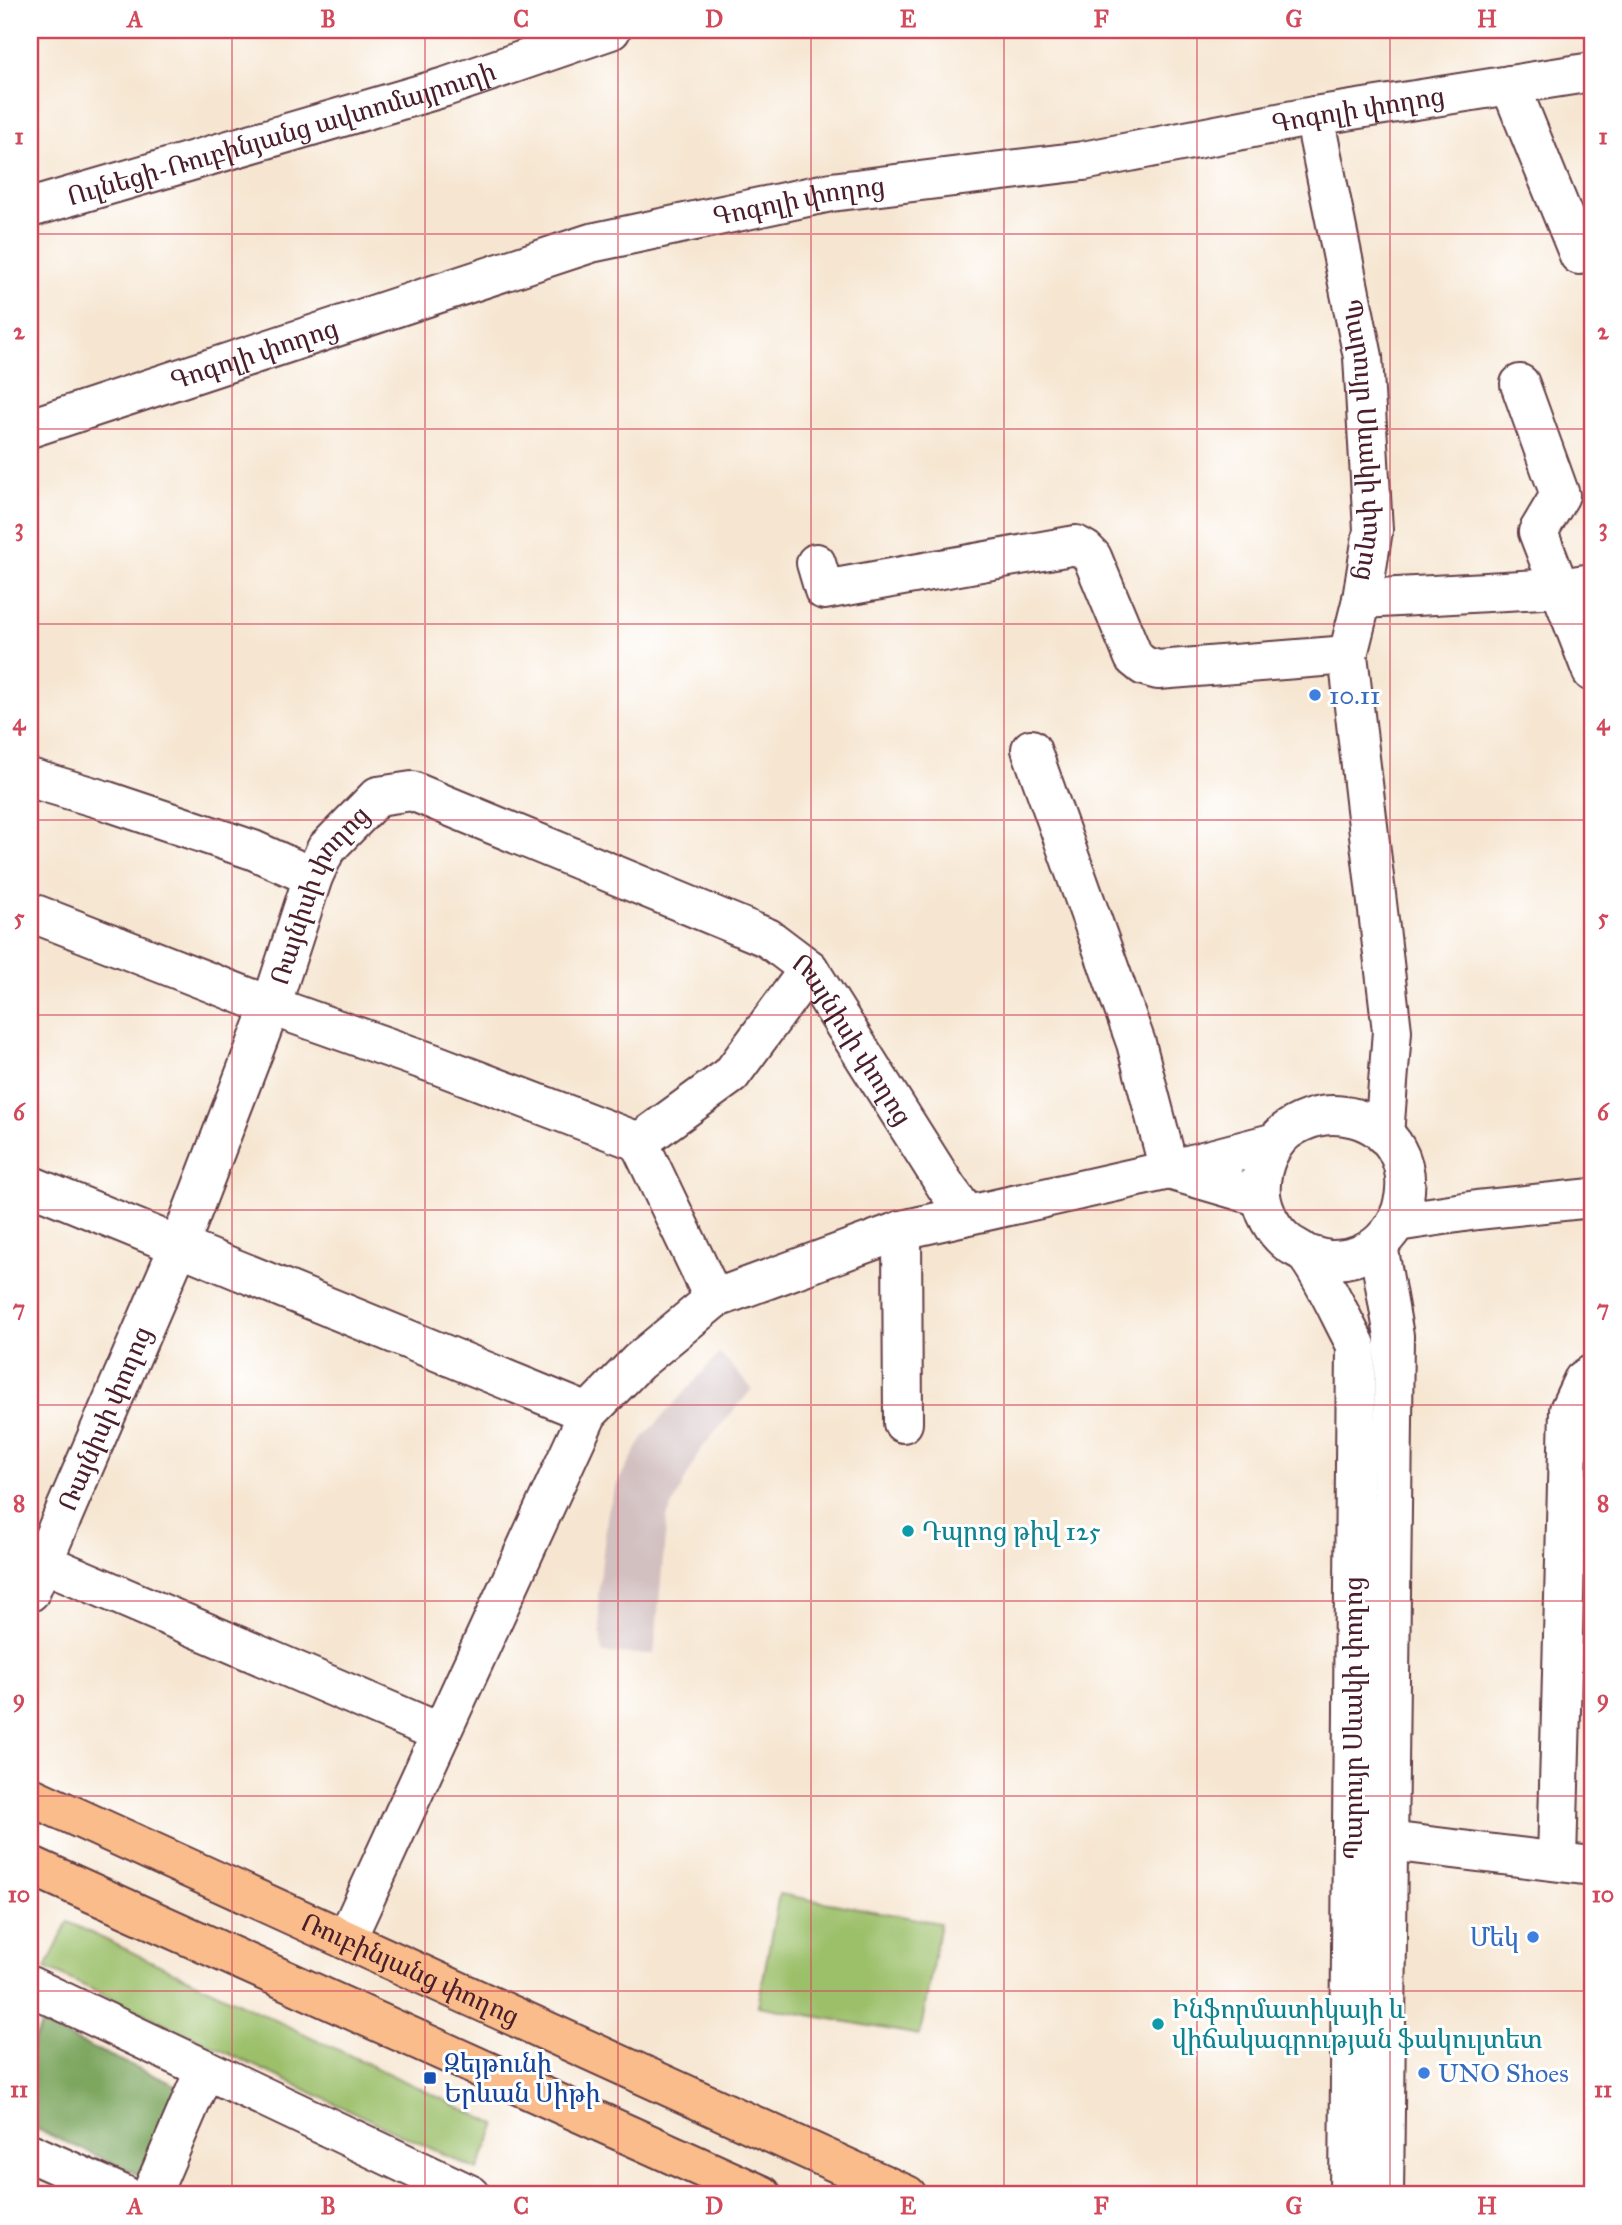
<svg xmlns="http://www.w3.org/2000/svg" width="1622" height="2225" font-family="'IM FELL Great Primer','Noto Serif Armenian',serif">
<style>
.industrial{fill:#d2bfc0}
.green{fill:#9cc06a;stroke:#73704a;stroke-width:2}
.forest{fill:#7da65e;stroke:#646244;stroke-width:2}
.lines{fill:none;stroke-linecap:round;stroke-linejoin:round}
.minor-casing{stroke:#643d44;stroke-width:42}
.major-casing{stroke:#643d44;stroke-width:42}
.minor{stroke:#fff;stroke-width:38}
.major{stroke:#f9bc8a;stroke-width:38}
.grid{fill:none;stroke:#d1495b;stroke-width:2;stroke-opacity:0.55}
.shop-dot{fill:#3f7fe0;stroke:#fff;stroke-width:2.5}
.culture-dot{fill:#0f9aa8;stroke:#fff;stroke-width:2.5}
.transit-dot{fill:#1a4fb4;stroke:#fff;stroke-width:2.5}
.labels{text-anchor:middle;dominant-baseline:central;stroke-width:6;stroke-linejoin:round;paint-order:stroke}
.street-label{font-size:26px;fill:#4a1f2b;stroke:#fff}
.shop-label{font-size:26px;fill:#366cbe;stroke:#fff;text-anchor:start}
.culture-label{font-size:26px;fill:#0d838f;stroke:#fff;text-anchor:start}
.transit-label{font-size:26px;fill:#164399;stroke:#fff;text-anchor:start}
.neatline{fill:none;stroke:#d1495b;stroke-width:2.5}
.grid-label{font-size:23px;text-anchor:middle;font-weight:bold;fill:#d1495b}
</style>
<rect width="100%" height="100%" fill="#fff"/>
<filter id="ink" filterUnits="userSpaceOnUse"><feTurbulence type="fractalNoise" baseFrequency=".0143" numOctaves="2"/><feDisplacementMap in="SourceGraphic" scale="14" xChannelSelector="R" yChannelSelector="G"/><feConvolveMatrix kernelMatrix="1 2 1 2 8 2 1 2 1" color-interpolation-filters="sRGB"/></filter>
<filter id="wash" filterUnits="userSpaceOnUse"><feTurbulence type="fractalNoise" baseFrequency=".00686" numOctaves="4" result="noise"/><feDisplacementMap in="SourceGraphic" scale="28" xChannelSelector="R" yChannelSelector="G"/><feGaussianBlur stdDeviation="1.57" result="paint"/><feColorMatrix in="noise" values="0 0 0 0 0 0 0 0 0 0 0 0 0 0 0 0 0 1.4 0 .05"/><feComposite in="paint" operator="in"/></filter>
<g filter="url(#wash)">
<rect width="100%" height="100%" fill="#f6e6d1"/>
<path class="industrial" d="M720,1353L752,1389L700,1450L667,1517L654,1654L602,1653L598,1595L608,1510L617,1484L643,1438Z"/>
<path class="green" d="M779,1894L940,1923L920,2035L758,2006Z
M68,1922L497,2125L477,2170L46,1968Z"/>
<path class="forest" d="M41,2025L178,2086L139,2175L30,2126V2051Z"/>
</g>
<g filter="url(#ink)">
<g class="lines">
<defs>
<g id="minor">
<path d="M1510,85L1579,255"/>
<path id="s1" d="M1314,116L1363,357L1373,530L1362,599L1348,655L1392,1031L1384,1135"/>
<path id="s2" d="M30,208L445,87L611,30"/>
<path d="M1520,384L1560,495L1538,532L1592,672"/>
<path id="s3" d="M30,428L591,243L831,192L1083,161L1314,116L1592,72"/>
<path d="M816,563L824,590L1076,545L1085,550L1092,557L1134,658L1144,666L1158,670L1348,655"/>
<path d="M1362,599L1559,588L1592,583"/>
<path d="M1031,749L1136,1043L1169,1170"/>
<path d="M30,778L107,801L253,850L313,877"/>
<path d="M30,912L271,1006L435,1064L639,1142L714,1299"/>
<path d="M639,1142L731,1075L809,969"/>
<path d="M1169,1170L1261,1197"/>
<path d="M30,1185L588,1413"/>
<path d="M1397,1222L1477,1210L1592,1198"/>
<path d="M902,1230L903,1423"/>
<path d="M1378,1245L1394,1336L1384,2195"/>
<path d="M1306,1254C1314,1256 1324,1260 1332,1260C1415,1260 1434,1140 1355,1118C1332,1112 1314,1115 1294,1126C1270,1139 1259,1169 1261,1195C1263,1212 1273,1230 1286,1241C1292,1247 1302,1249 1307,1256C1325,1280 1341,1318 1356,1345L1349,2195"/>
<path d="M30,1557L441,1733"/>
<path id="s4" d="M30,1592L179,1246L271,1006L313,877L326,849L378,796L412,791L768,938L809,969L947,1188L967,1215"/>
<path d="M1364,1838L1592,1866"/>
<path d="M1557,1861L1569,1410L1583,1380L1592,1374"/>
<path d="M346,1940L588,1413L638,1362L714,1299L902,1230L1169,1170L1276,1142"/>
<path d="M30,1986L471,2195"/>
<path d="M30,2153L124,2195"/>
<path d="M151,2195L205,2069"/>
</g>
<g id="major">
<path id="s5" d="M30,1796L907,2195"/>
<path d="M30,1865L762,2195"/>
</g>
</defs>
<use href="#minor" class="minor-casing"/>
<use href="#major" class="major-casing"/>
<use href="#minor" class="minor"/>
<use href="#major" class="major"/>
</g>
</g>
<path class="grid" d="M232,30V2195M425,30V2195M618,30V2195M811,30V2195M1004,30V2195M1197,30V2195M1390,30V2195M30,234H1592M30,429H1592M30,624H1592M30,820H1592M30,1015H1592M30,1210H1592M30,1405H1592M30,1601H1592M30,1796H1592M30,1991H1592"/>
<g class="shop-dot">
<circle cx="1315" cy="695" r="7"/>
<circle cx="1533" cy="1937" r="7"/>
<circle cx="1424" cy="2073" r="7"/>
</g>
<g class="culture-dot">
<circle cx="908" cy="1531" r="7"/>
<circle cx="1158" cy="2024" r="7"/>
</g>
<rect class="transit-dot" x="423" y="2071" width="14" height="14" rx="3.5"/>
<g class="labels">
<g class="street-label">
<text stroke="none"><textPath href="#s3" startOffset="1370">Գոգոլի փողոց</textPath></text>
<text stroke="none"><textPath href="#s2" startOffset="262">Ուլնեցի-Ռուբինյանց ավտոմայրուղի</textPath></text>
<text stroke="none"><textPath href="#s3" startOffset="803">Գոգոլի փողոց</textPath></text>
<text stroke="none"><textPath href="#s3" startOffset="236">Գոգոլի փողոց</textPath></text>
<text stroke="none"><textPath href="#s1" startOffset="329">Պարույր Սևակի փողոց</textPath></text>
<text stroke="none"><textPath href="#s4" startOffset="756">Ռայնիսի փողոց</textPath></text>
<text stroke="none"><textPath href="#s4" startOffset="1428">Ռայնիսի փողոց</textPath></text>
<text stroke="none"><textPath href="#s4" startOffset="189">Ռայնիսի փողոց</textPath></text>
<text transform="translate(1353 1718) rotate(-90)">Պարույր Սևակի փողոց</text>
<text stroke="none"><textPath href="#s5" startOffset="418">Ռուբինյանց փողոց</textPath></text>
</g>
<g class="shop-label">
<text x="1329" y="695">10.11</text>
<text x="1519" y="1937" text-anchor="end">Մեկ</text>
<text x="1438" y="2073">UNO Shoes</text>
</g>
<g class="culture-label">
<text x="922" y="1531">Դպրոց թիվ 125</text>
<text x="1172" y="2009">Ինֆորմատիկայի և<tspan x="1172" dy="30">վիճակագրության ֆակուլտետ</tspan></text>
</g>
<g class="transit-label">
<text x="444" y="2063">Զեյթունի<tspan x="444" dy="30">Երևան Սիթի</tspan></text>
</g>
</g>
<rect width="1622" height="2225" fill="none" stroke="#fff" stroke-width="77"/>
<rect x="38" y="38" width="1546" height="2148" class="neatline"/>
<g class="grid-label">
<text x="135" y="27">A</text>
<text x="328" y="27">B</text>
<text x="521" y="27">C</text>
<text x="714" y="27">D</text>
<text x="908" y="27">E</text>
<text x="1101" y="27">F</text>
<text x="1294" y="27">G</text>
<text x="1487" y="27">H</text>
<text x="19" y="144">1</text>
<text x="1603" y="144">1</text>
<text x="19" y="339">2</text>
<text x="1603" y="339">2</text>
<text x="19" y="535">3</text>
<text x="1603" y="535">3</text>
<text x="19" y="730">4</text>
<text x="1603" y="730">4</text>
<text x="19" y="925">5</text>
<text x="1603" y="925">5</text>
<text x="19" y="1120">6</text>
<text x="1603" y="1120">6</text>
<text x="19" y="1316">7</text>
<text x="1603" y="1316">7</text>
<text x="19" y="1511">8</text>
<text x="1603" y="1511">8</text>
<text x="19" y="1706">9</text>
<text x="1603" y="1706">9</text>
<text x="19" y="1902">10</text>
<text x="1603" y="1902">10</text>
<text x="19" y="2097">11</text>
<text x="1603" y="2097">11</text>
<text x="135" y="2214">A</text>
<text x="328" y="2214">B</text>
<text x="521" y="2214">C</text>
<text x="714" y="2214">D</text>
<text x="908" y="2214">E</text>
<text x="1101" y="2214">F</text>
<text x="1294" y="2214">G</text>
<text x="1487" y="2214">H</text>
</g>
</svg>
